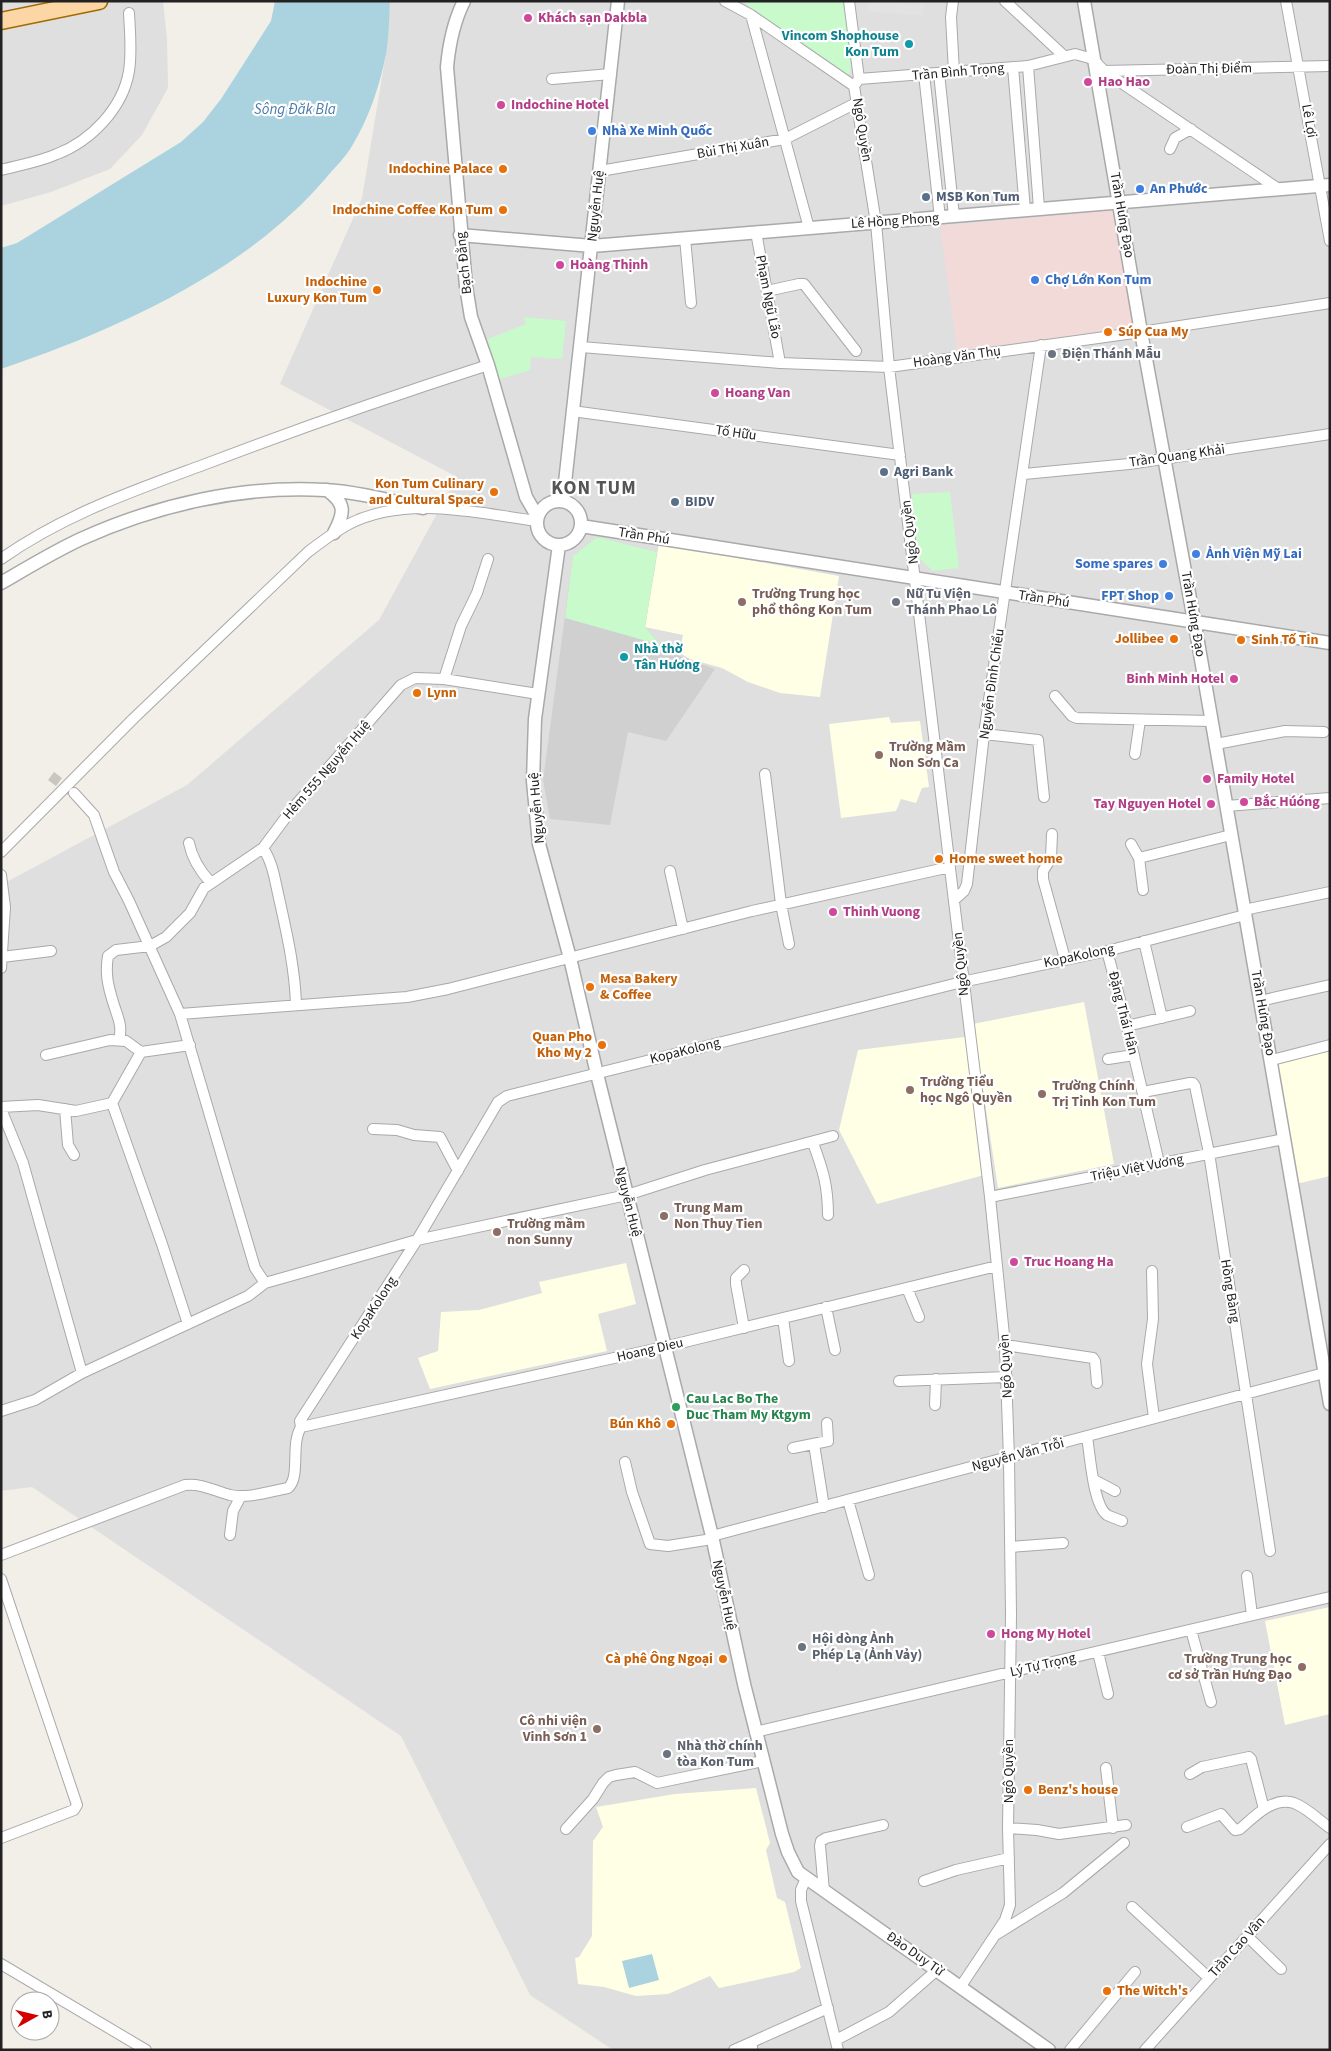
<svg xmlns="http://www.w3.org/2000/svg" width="1331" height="2051" font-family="'Source Sans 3',sans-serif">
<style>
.residential{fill:#e0dfdf}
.commercial{fill:#f2dad9}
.education{fill:#ffffe5}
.religious{fill:#d0d0d0}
.park{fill:#c8facc}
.parking{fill:#e2e2e2}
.water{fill:#aad3df}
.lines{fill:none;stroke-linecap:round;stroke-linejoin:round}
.minor-tunnel{stroke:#c8c6c1;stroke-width:10;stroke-dasharray:10 5;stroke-linecap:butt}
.minor-casing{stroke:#a9a9a9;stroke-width:12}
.tertiary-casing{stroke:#a9a9a9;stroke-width:15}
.primary-casing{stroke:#a06b00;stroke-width:19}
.minor{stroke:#fff;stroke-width:10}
.tertiary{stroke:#fff;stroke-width:12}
.primary{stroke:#fcd6a4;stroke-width:16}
.hotel-dot{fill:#d1479c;stroke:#fff;stroke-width:2}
.culture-dot{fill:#0f9aa8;stroke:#fff;stroke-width:2}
.shop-dot{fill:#3f7fe0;stroke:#fff;stroke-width:2}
.food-dot{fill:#e8710a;stroke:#fff;stroke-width:2}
.service-dot{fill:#5c6f8a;stroke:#fff;stroke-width:2}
.worship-dot{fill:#6b7280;stroke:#fff;stroke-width:2}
.education-dot{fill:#8d6e63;stroke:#fff;stroke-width:2}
.leisure-dot{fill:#2e9e5b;stroke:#fff;stroke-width:2}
.labels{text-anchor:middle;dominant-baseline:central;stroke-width:4.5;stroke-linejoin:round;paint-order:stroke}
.hotel-label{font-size:14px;font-weight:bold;fill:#b23c85;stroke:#fff;text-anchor:start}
.culture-label{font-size:14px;font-weight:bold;fill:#0d838f;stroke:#fff;text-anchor:end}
.street-label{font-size:14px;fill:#222;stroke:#fff}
.shop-label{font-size:14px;font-weight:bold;fill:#366cbe;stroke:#fff;text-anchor:start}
.food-label{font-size:14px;font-weight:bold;fill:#c56008;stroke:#fff;text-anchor:end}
.service-label{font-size:14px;font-weight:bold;fill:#4e5e75;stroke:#fff;text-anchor:start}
.worship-label{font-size:14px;font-weight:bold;fill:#5b616d;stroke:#fff;text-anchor:start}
.education-label{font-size:14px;font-weight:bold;fill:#785e54;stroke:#fff;text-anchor:start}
.leisure-label{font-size:14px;font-weight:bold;fill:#27864d;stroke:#fff;text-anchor:start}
.water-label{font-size:15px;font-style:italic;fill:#4a7aab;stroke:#fff}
.district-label{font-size:19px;font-weight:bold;letter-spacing:1px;fill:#555;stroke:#fff}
</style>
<rect width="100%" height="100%" fill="#f2efe9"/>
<path class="residential" d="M1,1H163L167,40L168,88L142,135L110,169L51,192L1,206Z
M390,1H1330V2050H613L530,1995L401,1736L32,1487L1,1491V885L187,785L379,620L457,477L280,384L362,198L386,53Z"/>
<path class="commercial" d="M1113,210L1135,329L957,350L940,226Z"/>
<path class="education" d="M659,544L839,576L820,697L780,693L748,682L722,668L690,659L680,653L683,635L645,627Z
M889,717L891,723L920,721L929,787L922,788L916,803L901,799L896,811L841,818L829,724Z
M1084,1002L1114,1164L998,1188L973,1024Z
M965,1037L984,1175L877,1204L839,1130L858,1050Z
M1330,1051V1176L1296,1184L1272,1066Z
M626,1263L636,1304L598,1314L607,1351L430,1389L418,1358L438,1351L441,1312L479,1310L542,1293L539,1282Z
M1330,1607V1714L1285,1725L1265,1621Z
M756,1788L770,1843L766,1850L777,1898L785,1902L801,1968L794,1972L719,1988L710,1976L668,1994L636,1996L604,1987L578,1984L575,1958L579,1957L592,1936L593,1841L603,1827L596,1807L675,1794Z"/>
<path class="religious" d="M597,537L657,552L645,627L667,651L715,669L666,741L628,732L610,825L550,819L543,780L573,556Z"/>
<path class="park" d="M742,1H844L851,67L849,74L844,75Z
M524,317L566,321L562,359L531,357L530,370L497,380L483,341L526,324Z
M950,492L959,568L933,571L918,557L912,494Z
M597,537L657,552L645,627L661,645L565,618L573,556Z"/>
<path class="parking" d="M869,1L924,3L922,15L867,12Z"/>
<path class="water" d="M275,1H390C389,19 389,37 386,54C380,85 369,118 352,146C346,157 334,168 326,178C246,272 116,330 1,369V248L17,243L181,142L203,122L221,99L271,21Z
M652,1954L659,1980L629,1988L622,1961Z"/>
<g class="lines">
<path class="minor-tunnel" d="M51,776L71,791"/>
<defs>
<path id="minor" d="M725,1L751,15L854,86L876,223L889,367L990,1197L1005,1345L1009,1458L1011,1614L1008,1828L1010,1905L1005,1920L961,1986
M849,1L859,79
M953,1L951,17L954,72
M1005,1L1064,56
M1286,1L1330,241
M751,15L809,228
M1028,66L1039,208
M1013,67L1025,210
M1104,71L1280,190
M939,73L954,216
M924,74L940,218
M552,79L611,74
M854,86L859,79L1028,66L1075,54L1093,59L1104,71L1330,66
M1170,149L1175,138L1191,129
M1,170C20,165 39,162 57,154C91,141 123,108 129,71C132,52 130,32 129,13
M600,171L785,139L858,102
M756,232L780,363
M685,238L691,303
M767,291L799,284H804L856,351
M581,347L780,363L889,367L1141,332L1330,303
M572,411L900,455
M1024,474L1129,464L1330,434
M1,559C63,515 133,491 203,465C297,429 392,396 488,365
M444,679L461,626L477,593L488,559
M1055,696L1072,716L1077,718L1211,721
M984,734L1038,740L1044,797
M1216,744L1285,731L1324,732
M1135,754L1140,720
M765,774L781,904L789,944
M74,793L94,815L114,872L129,901L180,1014L255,1268L265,1283
M1226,806L1330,798
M1052,834L1051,858L1043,871V879L1065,959
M189,843C192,859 200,871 211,883
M1131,844L1139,858L1143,890
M263,848C273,863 275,881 279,898C287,934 295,969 296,1005
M1,852L134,718L308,552C321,542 334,532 349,524C407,495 476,513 537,521
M1139,858L1231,835
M670,871L683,929
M1,875L5,907L1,968
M954,900L964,891L967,884L984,734L1041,345
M1244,910L1330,892
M1144,941L1162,1018
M1107,951L1127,1026L1159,1163
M2,957L51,951
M1260,1001L1330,985
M180,1014L407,997L448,989L752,911L950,867
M1127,1026L1190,1011
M119,1040C123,1025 117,1016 113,1002C108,986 105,973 108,956L116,950L150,946L166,937L190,913L204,888L263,848L292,809L401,685L415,678L444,679L538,694
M46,1055L110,1040L126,1041L141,1052
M1108,1059L1134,1055
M1272,1060L1330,1045
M1143,1092L1190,1083H1193L1195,1086L1209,1153L1270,1551
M112,1103L162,1244L188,1324
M1,1107L38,1105L76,1111L112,1103L141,1052L190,1045
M1,1109L23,1163L82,1373
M65,1109L68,1145L74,1155
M373,1129L397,1130L414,1135L440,1137L458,1171
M813,1143C823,1170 828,1186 828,1215
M990,1197L1284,1139
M744,1270L736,1278V1284L744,1328
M1152,1271L1153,1319L1147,1364L1154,1418
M907,1288L919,1317
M826,1307L835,1350
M783,1318L789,1361
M1005,1345L1093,1358L1095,1361L1097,1383
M899,1381L1007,1377
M935,1405L936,1379
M1,1411L35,1400L82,1373L248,1296L265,1283L417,1240L627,1195L705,1170L833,1136
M301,1427L300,1421L417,1240L498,1102L507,1096L962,982L1107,951L1245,915
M301,1427L664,1347L997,1266
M1087,1437C1090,1454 1093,1505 1107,1515C1111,1517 1117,1519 1122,1521
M814,1444L824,1507
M793,1448L828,1441L827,1423
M625,1462L632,1492L650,1544L668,1546L712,1539
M1094,1480L1115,1491
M848,1500L869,1575
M230,1535L233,1511L241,1496
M712,1536L1324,1373
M1010,1547L1063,1543
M1,1555L185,1485C201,1483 215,1491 230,1495C248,1499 271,1491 288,1488C301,1477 290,1445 301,1427
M1247,1576L1252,1615
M1,1579L77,1805L74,1810L1,1838
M1191,1630L1211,1702
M1098,1652L1108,1694
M755,1732L1330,1597
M1106,1768L1113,1828
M1190,1774L1202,1767L1249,1757L1251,1759L1264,1809
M1187,1827L1221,1814L1235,1830L1240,1829C1254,1817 1273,1796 1294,1803C1307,1808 1319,1820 1330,1828
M1008,1828L1037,1830L1059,1834L1126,1825
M566,1829L593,1799L603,1783L609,1777L616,1775L635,1772L657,1783L763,1761
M806,1878L801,1890V1901L838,2050
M924,1881L956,1870L1009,1858
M824,1891L820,1846L821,1841L826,1838L883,1825
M1132,1907L1209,1978
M997,1934L1063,1893L1124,1843
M1247,1936L1281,1969
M1,1964L146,2050
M836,2040L889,2012L937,1970
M734,2050L752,2042
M752,2050V2042L828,2008
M1070,2050L1135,1972
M1145,2050L1330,1844"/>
<path id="tertiary" d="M464,1C454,21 449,45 447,67L466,286L471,317L488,365L526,497L537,516
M1084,1L1141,332L1198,642L1330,1404
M460,235L592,246L1330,185
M327,490C347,504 344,514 334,533
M537 523a22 22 0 1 1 44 0a22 22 0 1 1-44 0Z
M563,501L618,1
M581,526L1330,643
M559,545L535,719L533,781L539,844L570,958L597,1074L712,1536L744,1684L782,1834L788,1852L798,1872L1049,2050
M1,583C27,568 53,552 81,539C156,505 243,485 325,490C358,492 391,501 423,508"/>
<path id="primary" d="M1,21L99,1"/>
</defs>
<use href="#minor" class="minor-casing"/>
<use href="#tertiary" class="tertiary-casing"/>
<use href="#primary" class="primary-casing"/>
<use href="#minor" class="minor"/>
<use href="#tertiary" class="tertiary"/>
<use href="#primary" class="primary"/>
</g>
<g class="hotel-dot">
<circle cx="528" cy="18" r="5"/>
<circle cx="1088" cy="82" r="5"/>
<circle cx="501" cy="105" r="5"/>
<circle cx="560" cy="265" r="5"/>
<circle cx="715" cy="393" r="5"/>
<circle cx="1234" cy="679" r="5"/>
<circle cx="1207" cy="779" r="5"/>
<circle cx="1244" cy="802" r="5"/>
<circle cx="1211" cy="804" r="5"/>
<circle cx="833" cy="912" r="5"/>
<circle cx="1014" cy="1262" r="5"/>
<circle cx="991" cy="1634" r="5"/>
</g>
<g class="culture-dot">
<circle cx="909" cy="44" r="5"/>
<circle cx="624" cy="657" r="5"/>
</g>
<g class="shop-dot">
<circle cx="592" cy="131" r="5"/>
<circle cx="1140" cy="189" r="5"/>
<circle cx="1035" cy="280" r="5"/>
<circle cx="1196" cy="554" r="5"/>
<circle cx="1163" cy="564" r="5"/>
<circle cx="1169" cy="596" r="5"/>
</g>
<g class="food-dot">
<circle cx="503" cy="169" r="5"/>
<circle cx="503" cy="210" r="5"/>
<circle cx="377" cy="290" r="5"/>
<circle cx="1108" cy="332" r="5"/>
<circle cx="494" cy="492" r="5"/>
<circle cx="1174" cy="639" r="5"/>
<circle cx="1241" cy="640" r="5"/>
<circle cx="417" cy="693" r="5"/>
<circle cx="939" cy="859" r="5"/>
<circle cx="590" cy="987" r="5"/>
<circle cx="602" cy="1045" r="5"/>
<circle cx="671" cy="1424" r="5"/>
<circle cx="723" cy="1659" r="5"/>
<circle cx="1028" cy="1790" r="5"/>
<circle cx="1107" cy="1991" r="5"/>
</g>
<g class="service-dot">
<circle cx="926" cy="197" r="5"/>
<circle cx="884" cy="472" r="5"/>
<circle cx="675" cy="502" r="5"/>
</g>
<g class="worship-dot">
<circle cx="1052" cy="354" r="5"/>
<circle cx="896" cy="602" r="5"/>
<circle cx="802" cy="1647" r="5"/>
<circle cx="667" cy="1754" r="5"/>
</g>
<g class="education-dot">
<circle cx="742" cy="602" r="5"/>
<circle cx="879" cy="755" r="5"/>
<circle cx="910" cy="1090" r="5"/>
<circle cx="1042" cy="1094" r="5"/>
<circle cx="664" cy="1216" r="5"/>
<circle cx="497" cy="1232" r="5"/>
<circle cx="1302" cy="1667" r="5"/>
<circle cx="597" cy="1729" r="5"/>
</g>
<circle class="leisure-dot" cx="676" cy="1407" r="5"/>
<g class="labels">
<g class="hotel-label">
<text x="538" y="18">Khách sạn Dakbla</text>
<text x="1098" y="82">Hao Hao</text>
<text x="511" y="105">Indochine Hotel</text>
<text x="570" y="265">Hoàng Thịnh</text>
<text x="725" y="393">Hoang Van</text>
<text x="1224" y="679" text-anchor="end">Binh Minh Hotel</text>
<text x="1217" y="779">Family Hotel</text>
<text x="1254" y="802">Bắc Húóng</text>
<text x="1201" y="804" text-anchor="end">Tay Nguyen Hotel</text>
<text x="843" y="912">Thinh Vuong</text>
<text x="1024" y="1262">Truc Hoang Ha</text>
<text x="1001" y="1634">Hong My Hotel</text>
</g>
<g class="culture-label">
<text x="899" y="36">Vincom Shophouse<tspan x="899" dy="16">Kon Tum</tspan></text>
<text x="634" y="649" text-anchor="start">Nhà thờ<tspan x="634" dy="16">Tân Hương</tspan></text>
</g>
<g class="street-label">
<text transform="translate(1209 69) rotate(-1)">Đoàn Thị Điểm</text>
<text transform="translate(958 72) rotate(-5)">Trần Bình Trọng</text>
<text transform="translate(1309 121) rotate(80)">Lê Lợi</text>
<text transform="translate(862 130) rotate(81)">Ngô Quyền</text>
<text transform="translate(733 148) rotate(-10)">Bùi Thị Xuân</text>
<text transform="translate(596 206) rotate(-84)">Nguyễn Huệ</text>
<text transform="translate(1122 215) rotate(80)">Trần Hưng Đạo</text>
<text transform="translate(895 221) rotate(-4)">Lê Hồng Phong</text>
<text transform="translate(464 263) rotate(-96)">Bạch Đằng</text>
<text transform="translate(768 297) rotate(79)">Phạm Ngũ Lão</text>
<text transform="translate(957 357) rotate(-8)">Hoàng Văn Thụ</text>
<text transform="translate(736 433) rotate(8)">Tố Hữu</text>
<text transform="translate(1177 456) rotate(-8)">Trần Quang Khải</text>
<text transform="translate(910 532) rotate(-97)">Ngô Quyền</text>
<text transform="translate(644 536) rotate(9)">Trần Phú</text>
<text transform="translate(1044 599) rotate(9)">Trần Phú</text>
<text transform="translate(1193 614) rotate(80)">Trần Hưng Đạo</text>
<text transform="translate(992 684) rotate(-82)">Nguyễn Đình Chiểu</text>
<text transform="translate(327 770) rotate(-49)">Hẻm 555 Nguyễn Huệ</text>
<text transform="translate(537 808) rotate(-95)">Nguyễn Huệ</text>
<text transform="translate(1079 956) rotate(-12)">KopaKolong</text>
<text transform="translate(961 964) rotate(-96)">Ngô Quyền</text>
<text transform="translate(1123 1013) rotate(76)">Đặng Thái Hân</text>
<text transform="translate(1263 1013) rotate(80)">Trần Hưng Đạo</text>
<text transform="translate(685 1051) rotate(-14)">KopaKolong</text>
<text transform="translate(1137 1168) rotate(-11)">Triệu Việt Vương</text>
<text transform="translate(628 1202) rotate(76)">Nguyễn Huệ</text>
<text transform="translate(1230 1291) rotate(81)">Hồng Bàng</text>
<text transform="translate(374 1308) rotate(-57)">KopaKolong</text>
<text transform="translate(650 1350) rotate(-13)">Hoang Dieu</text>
<text transform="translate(1006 1366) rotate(-93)">Ngô Quyền</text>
<text transform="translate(1018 1455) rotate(-15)">Nguyễn Văn Trỗi</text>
<text transform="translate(724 1595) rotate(78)">Nguyễn Huệ</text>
<text transform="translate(1043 1665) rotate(-13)">Lý Tự Trọng</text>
<text transform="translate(1009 1771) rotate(-90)">Ngô Quyền</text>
<text transform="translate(1237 1947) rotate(-48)">Trần Cao Vân</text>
<text transform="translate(915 1954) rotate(35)">Đào Duy Từ</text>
</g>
<g class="shop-label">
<text x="602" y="131">Nhà Xe Minh Quốc</text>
<text x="1150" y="189">An Phước</text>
<text x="1045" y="280">Chợ Lớn Kon Tum</text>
<text x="1206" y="554">Ảnh Viện Mỹ Lai</text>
<text x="1153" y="564" text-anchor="end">Some spares</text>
<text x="1159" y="596" text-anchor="end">FPT Shop</text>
</g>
<g class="food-label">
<text x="493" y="169">Indochine Palace</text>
<text x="493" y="210">Indochine Coffee Kon Tum</text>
<text x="367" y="282">Indochine<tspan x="367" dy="16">Luxury Kon Tum</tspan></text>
<text x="1118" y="332" text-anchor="start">Súp Cua My</text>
<text x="484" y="484">Kon Tum Culinary<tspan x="484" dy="16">and Cultural Space</tspan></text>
<text x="1164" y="639">Jollibee</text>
<text x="1251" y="640" text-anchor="start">Sinh Tố Tin</text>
<text x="427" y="693" text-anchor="start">Lynn</text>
<text x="949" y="859" text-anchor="start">Home sweet home</text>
<text x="600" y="979" text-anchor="start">Mesa Bakery<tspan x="600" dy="16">&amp; Coffee</tspan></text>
<text x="592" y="1037">Quan Pho<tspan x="592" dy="16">Kho My 2</tspan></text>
<text x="661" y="1424">Bún Khô</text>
<text x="713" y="1659">Cà phê Ông Ngoại</text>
<text x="1038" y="1790" text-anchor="start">Benz's house</text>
<text x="1117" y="1991" text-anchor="start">The Witch's</text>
</g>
<g class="service-label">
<text x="936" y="197">MSB Kon Tum</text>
<text x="894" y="472">Agri Bank</text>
<text x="685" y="502">BIDV</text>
</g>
<g class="worship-label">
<text x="1062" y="354">Điện Thánh Mẫu</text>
<text x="906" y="594">Nữ Tu Viện<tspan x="906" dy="16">Thánh Phao Lô</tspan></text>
<text x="812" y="1639">Hội dòng Ảnh<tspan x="812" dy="16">Phép Lạ (Ảnh Vảy)</tspan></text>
<text x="677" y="1746">Nhà thờ chính<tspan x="677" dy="16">tòa Kon Tum</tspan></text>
</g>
<g class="education-label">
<text x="752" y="594">Trường Trung học<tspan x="752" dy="16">phổ thông Kon Tum</tspan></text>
<text x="889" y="747">Trường Mầm<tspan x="889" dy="16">Non Sơn Ca</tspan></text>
<text x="920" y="1082">Trường Tiểu<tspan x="920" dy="16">học Ngô Quyền</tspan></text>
<text x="1052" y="1086">Trường Chính<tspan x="1052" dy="16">Trị Tỉnh Kon Tum</tspan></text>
<text x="674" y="1208">Trung Mam<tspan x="674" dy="16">Non Thuy Tien</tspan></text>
<text x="507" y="1224">Trường mầm<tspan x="507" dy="16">non Sunny</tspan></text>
<text x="1292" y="1659" text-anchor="end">Trường Trung học<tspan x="1292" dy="16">cơ sở Trần Hưng Đạo</tspan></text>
<text x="587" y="1721" text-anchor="end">Cô nhi viện<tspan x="587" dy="16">Vinh Sơn 1</tspan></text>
</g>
<g class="leisure-label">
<text x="686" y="1399">Cau Lac Bo The<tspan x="686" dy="16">Duc Tham My Ktgym</tspan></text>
</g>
<g class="water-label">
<text x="295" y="109">Sông Đăk Bla</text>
</g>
<g class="district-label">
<text x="594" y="488">KON TUM</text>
</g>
</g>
<rect width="1331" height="2051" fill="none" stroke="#222222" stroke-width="5"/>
<g transform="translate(35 2016) rotate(82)"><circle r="24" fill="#ffffff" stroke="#a7a7a7"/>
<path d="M0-4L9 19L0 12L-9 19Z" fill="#d40000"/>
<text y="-8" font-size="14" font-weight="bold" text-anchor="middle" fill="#222222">B</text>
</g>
</svg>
